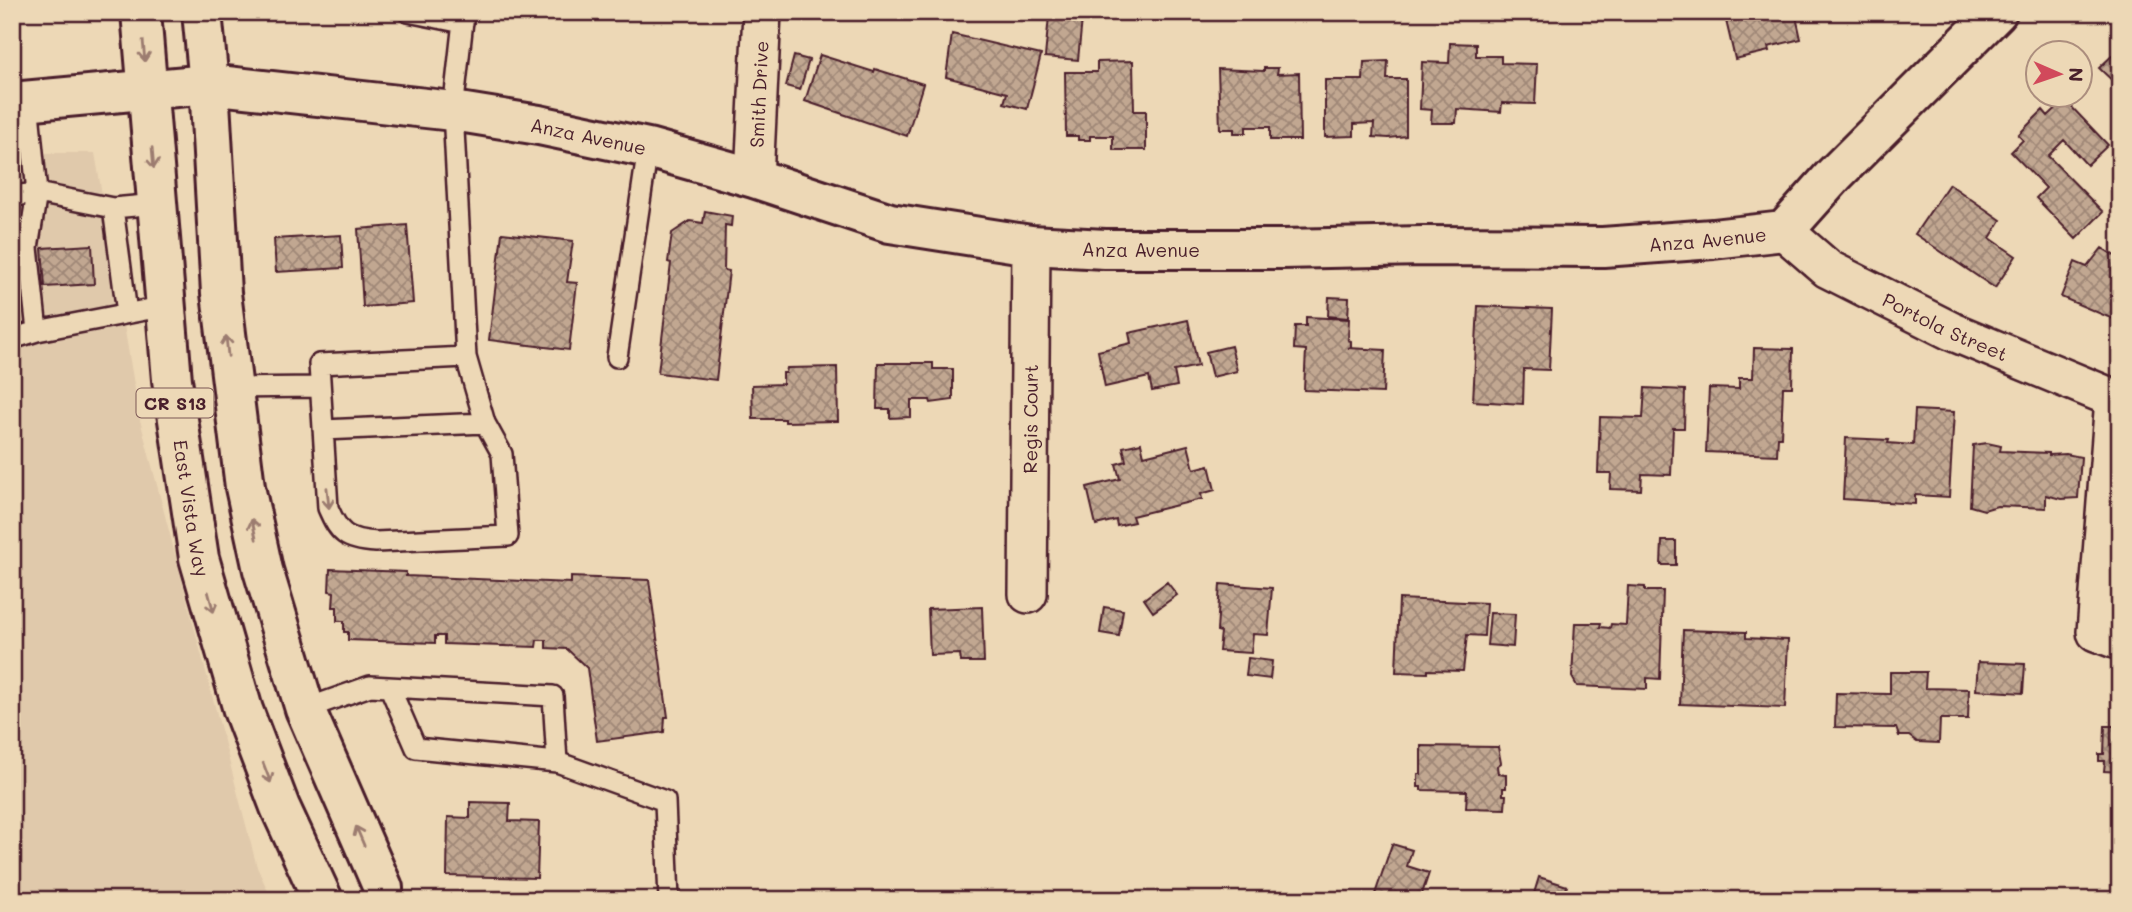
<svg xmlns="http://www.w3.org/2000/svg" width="2132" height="912" font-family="Mali,sans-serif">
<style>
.built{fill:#e0c9ab}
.building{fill:url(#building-cross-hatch);stroke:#4a1f2b;stroke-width:2}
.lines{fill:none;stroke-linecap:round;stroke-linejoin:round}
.lane-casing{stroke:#4a1f2b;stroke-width:24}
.street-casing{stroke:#4a1f2b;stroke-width:42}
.secondary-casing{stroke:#4a1f2b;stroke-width:44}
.primary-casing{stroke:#4a1f2b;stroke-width:44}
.lane{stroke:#edd8b6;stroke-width:19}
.street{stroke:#edd8b6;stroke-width:37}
.secondary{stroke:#edd8b6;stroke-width:38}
.primary{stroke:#edd8b6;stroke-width:38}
.oneway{stroke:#9c7c70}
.labels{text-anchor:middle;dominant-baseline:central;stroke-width:5;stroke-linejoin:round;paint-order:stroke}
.shield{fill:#edd8b6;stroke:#7b5655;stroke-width:2}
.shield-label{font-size:18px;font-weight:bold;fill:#4a1f2b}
.street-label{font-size:19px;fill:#4a1f2b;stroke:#edd8b6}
</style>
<defs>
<pattern id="building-cross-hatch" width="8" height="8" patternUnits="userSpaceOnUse" patternTransform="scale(1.75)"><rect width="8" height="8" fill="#c1a791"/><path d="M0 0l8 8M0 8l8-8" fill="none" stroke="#9f8777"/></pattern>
</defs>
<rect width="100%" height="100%" fill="#edd8b6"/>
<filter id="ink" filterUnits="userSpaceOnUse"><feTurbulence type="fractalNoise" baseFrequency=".0143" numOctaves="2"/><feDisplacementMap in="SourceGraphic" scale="14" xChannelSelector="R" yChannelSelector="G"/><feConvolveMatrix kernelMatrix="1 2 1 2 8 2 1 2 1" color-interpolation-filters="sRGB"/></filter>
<g filter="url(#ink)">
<path class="built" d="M34,153H95L140,420L257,867L272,900H12V159Z"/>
<path class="building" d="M1724,12H1795L1801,39L1768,47L1769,51L1735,59Z
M1049,16L1082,19L1078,60L1045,57Z
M952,34L1041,55L1027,109L1004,103L1007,93L946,77Z
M1450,43L1476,44V56H1501V63L1537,64L1535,104L1502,103L1501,112L1457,109L1456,123H1431L1432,110L1420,109L1422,62L1449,63Z
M2120,48V88L2099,68Z
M820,55L874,72L875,69L923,84L907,136L805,101Z
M794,56L809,60L800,90L786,86Z
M1133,61L1134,111H1146V150H1113V136H1090V140H1078V136H1066L1065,72H1097V62Z
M1388,61L1387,79H1406V136L1389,138L1373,137L1374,123L1354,124V136L1325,137V80H1363L1364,62Z
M1264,68H1278L1277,74L1299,73L1300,140H1270V127H1246V133H1234V129H1220L1218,69L1264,71Z
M2065,100L2108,145L2087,165L2064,140L2048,156L2103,212L2076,239L2036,198L2046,188L2011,152L2023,140L2018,135L2043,110L2048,116Z
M1949,184L2001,220L1990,238L2016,256L1995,288L1915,234Z
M705,211L732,216L731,226L725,225L724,270L729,271L716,380L658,373L671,263L668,262L672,233L690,221L703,223Z
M407,225L413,303L363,307L358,229Z
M502,233L573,241L567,282L577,283L569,350L489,340Z
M341,235L343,268L276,272L274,239Z
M92,245L94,284L45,287L42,248Z
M2102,248L2118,258L2113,270L2120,273V322L2061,297L2075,262L2087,267Z
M1329,297L1349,298L1348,318L1328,316Z
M1478,306L1552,309L1549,370L1524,369L1523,404L1473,401Z
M1306,317L1349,319L1348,340L1351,341V347L1348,348L1385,350L1383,393L1304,390L1306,350L1294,349L1295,326H1306Z
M1188,320L1198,366L1174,371L1177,386L1152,391L1149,377L1105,387L1098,351L1131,343L1129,333Z
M1231,346L1237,371L1212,377L1206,352Z
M1754,348L1793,349L1792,387H1783L1781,437H1778L1777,455L1706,452L1709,388L1739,389V378H1753Z
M878,363H933V369H953V400L931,403L930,400H911V417L890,418V409H877Z
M837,367L838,421L785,422V419H753L752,385L783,384V373H786L787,368Z
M1645,388L1685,390L1684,428H1673L1671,475L1642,474L1641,490L1610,489L1611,473H1598L1600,417L1643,418Z
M1915,410L1954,412L1949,497L1915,495V504L1843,499L1846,438L1889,440L1888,443L1913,445Z
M1141,443L1144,456L1188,445L1194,469L1209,465L1215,490L1201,494L1202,499L1132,516L1134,522L1117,526L1116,520L1096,525L1087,487L1120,479L1116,464L1126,461L1123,447Z
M1987,443L2001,446L2000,451L2049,453V455L2066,454L2081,457L2078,498L2061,499L2046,495V508L1997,506L1984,510L1970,506L1973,445Z
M1662,541H1676V565H1661Z
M330,569L406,572V576L571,583V577L649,580L668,717H665L664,732L597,741L587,668L567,649L546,648V640H537L536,647L444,644V636H435V643L348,640V632H344V621H337V607H333L334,592L329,591Z
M1167,582L1177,595L1153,612L1144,599Z
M1220,584L1272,588L1268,635L1253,634L1251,653L1219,651L1221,632L1217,631Z
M1628,586L1645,587V591H1663L1660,679L1647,678V689L1577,686L1572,677L1575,623H1601L1600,627L1610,628L1611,624L1626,625Z
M1399,599L1486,603L1484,636L1467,635L1463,671L1428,670V673L1396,672Z
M982,607L984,662H961L960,654L930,655L928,609Z
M1104,607L1123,610L1119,636L1100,633Z
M1490,613L1515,614L1513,647L1487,645Z
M1683,630L1746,632V638L1788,640L1785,708L1680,704Z
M1248,658L1272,661L1270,679L1246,676Z
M1978,662L2025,664L2023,693L1976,690Z
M1890,672H1926L1925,688L1969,689L1968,719H1940L1939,743L1917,742L1909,736H1899L1896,728L1835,727L1836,693L1890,694Z
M2105,726H2120V772L2104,771L2105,761H2099V754H2104Z
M1421,746L1498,747L1501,763L1497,766L1498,774L1506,775V788H1503V795H1506L1505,809L1466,808L1467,791L1421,790V787H1418V774H1421Z
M470,802L510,803L509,821L539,822L537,878L447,876L448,817L470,818Z
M1392,844L1412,850L1407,866L1429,873L1420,900H1373Z
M1539,877L1567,886L1563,900H1532Z"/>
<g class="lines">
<defs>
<path id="lane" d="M408,12L463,23
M464,12L453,111L466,357L485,423L502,454L508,536L376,542C346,540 339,534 328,508L319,364L466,357
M28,101L37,193L113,208L157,204
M12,196L37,193L28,248L37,331
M113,208L127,313
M12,339L37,331L166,306
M617,357L648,148
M232,388L320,387
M323,430L485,423
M390,688L416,748L557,762
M305,709L370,686L553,696L557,762L665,801L669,900"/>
<g id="street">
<path id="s1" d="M754,178L762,12"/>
<path id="s2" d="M1784,231L1828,269L1951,331L2120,401"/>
<path d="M2114,399L2096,632L2120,641"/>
<path id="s3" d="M1028,594L1031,245"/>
</g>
<g id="secondary">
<path id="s4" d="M12,102L209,84L453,111L539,125L648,148L754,178L890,223L1031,245L1105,249H1282L1423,246L1603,247L1713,239L1784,231L1835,174L1997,12"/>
</g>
<g id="primary">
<path id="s5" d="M141,12L172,380L199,558L243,710L280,807L323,900"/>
<path d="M202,12L209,84L221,293L245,487L263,570L305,709L383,888V900"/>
</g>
</defs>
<use href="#lane" class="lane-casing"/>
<use href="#street" class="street-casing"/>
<use href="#secondary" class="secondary-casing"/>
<use href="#primary" class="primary-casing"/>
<use href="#lane" class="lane"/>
<use href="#street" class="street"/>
<use href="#secondary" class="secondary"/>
<use href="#primary" class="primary"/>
</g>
<defs><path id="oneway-shaft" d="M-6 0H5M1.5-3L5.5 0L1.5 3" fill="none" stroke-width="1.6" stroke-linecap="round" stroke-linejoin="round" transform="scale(1.75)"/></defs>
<g class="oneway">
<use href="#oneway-shaft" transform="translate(144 51) rotate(85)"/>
<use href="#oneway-shaft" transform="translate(153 158) rotate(85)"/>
<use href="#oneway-shaft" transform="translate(227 346) rotate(-96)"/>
<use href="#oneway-shaft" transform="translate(328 498) rotate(84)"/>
<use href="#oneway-shaft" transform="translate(254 529) rotate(-102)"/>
<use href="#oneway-shaft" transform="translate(211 602) rotate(75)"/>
<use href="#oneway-shaft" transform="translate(267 773) rotate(69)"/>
<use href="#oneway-shaft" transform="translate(360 836) rotate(-113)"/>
</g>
</g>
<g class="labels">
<rect class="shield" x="136.5" y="388.5" width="77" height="29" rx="5"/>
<g class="shield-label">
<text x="175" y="403">CR S13</text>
</g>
<g class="street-label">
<text stroke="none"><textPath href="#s1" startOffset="84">Smith Drive</textPath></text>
<text stroke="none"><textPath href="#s4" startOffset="581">Anza Avenue</textPath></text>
<text stroke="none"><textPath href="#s4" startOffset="1715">Anza Avenue</textPath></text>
<text stroke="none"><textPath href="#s4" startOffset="1148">Anza Avenue</textPath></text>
<text stroke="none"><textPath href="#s2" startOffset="189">Portola Street</textPath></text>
<text stroke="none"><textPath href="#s3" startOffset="175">Regis Court</textPath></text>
<text stroke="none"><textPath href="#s5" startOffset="499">East Vista Way</textPath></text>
</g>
</g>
<rect width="2132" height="912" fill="none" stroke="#edd8b6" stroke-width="42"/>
<rect x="21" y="21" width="2090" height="870" fill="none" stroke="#4a1f2b" stroke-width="2.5" filter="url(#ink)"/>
<g transform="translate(2059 74) rotate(92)"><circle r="33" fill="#edd8b6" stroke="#ac8e7e" stroke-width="2"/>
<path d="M0-5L12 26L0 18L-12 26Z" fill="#d1495b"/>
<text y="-10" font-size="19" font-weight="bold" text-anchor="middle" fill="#4a1f2b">N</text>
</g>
</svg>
